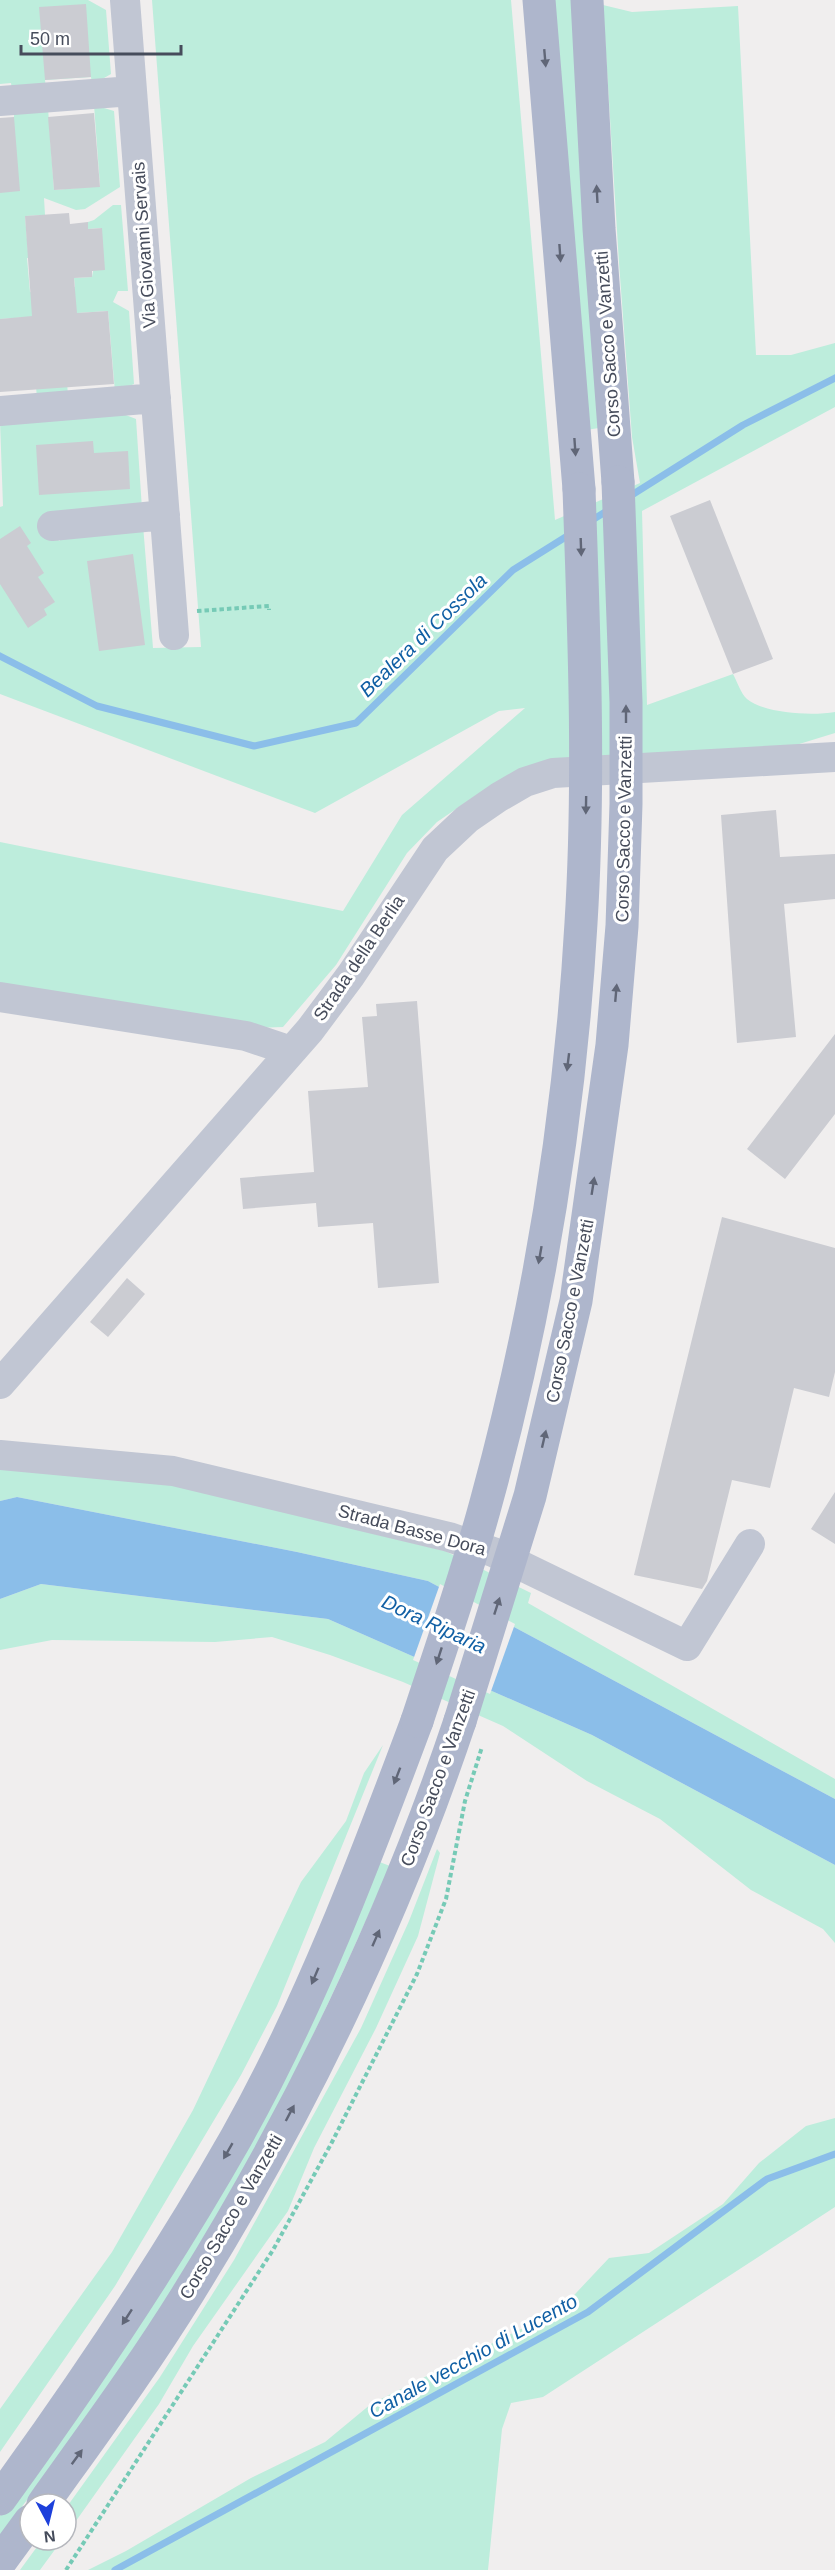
<svg xmlns="http://www.w3.org/2000/svg" width="835" height="2570" font-family="Helvetica,sans-serif">
<style>
.green{fill:#bdeddc}
.water{fill:#8bbee9}
.pier{fill:#f0eeee}
.lines{fill:none;stroke-linecap:round;stroke-linejoin:round}
.stream{stroke:#8bbee9;stroke-width:7}
.building{fill:#cbccd2}
.path{stroke:#76cab6;stroke-width:4;stroke-dasharray:4.5 3;stroke-linecap:butt}
.minor{stroke:#c1c6d3;stroke-width:30}
.major{stroke:#aeb6cc;stroke-width:33}
.major-bridge{stroke:#aeb6cc;stroke-width:33}
.oneway{fill:#606677}
.labels{text-anchor:middle;dominant-baseline:central;stroke-width:6;stroke-linejoin:round;paint-order:stroke}
.street-label{font-size:18px;fill:#464c5b;stroke:#fff}
.water-label{font-size:20px;font-style:italic;fill:#105fa4;stroke:#fff}
</style>
<rect width="100%" height="100%" fill="#f0eeee"/>
<path class="green" d="M0,0H88L106,10L111,74L92,85L91,77L45,80L46,88L12,91L11,83L0,84Z
M152,0H511L555,520L640,483L632,437L619,263L603,5L632,12L738,6L756,355H791L835,343V407L642,511L647,705L733,674C737,681 741,694 747,699C765,714 813,716 835,712V733L796,745L478,794L437,822L407,853L336,965L283,1027L254,1028L0,983V842L343,911L402,815L525,708L499,711L315,813L0,694V507L3,506L0,421L118,412L136,419L142,509L51,521L59,541L71,531L143,525L153,648L201,647Z
M553,0H573L599,428L586,430Z
M94,105L114,111L120,187L85,209L76,210L44,198L45,215L25,216L28,251L44,257L27,258L30,292L75,287L74,278L92,277L101,228L88,229V222L94,220L113,205H121L128,291H118L113,302L129,311L134,384L115,392L108,311L62,314L68,396L37,398L30,317L0,319V119L14,118V111L48,108L54,190L100,186Z
M0,1465L174,1485L445,1551L531,1593L528,1603L835,1779V1799L428,1581L297,1552L17,1497L0,1501Z
M41,1584L328,1619L592,1735L835,1865V1943L823,1929L751,1890L660,1819L587,1781L503,1726L403,1682L330,1655L272,1637L215,1642L52,1640L0,1650V1599Z
M383,1745L277,2006L241,2075L115,2286L0,2452V2409L112,2252L193,2110L301,1882L346,1821L364,1773Z
M437,1849L440,1853L418,1936L376,2028L314,2148L288,2211L193,2346L159,2404L66,2535V2508L160,2377L234,2260L361,2028L409,1921Z
M377,1861L390,1866C342,1976 292,2085 233,2189C164,2310 84,2425 0,2536V2516L46,2454Z
M835,2118V2207L543,2397L511,2403L502,2429L488,2570H88L126,2551L251,2478L325,2442L371,2404L561,2309L609,2258L649,2253L723,2204L759,2163L806,2126Z
M42,2540H62L40,2570H20Z"/>
<path class="water" d="M17,1497L297,1552L428,1581L835,1799V1865L592,1735L328,1619L41,1584L0,1599V1501Z"/>
<path class="pier" d="M440,1584L515,1624L490,1694L413,1660Z"/>
<g class="lines">
<path class="stream" d="M627,498L743,425L835,378
M589,522L610,509
M0,656L97,706L254,746L356,723L513,570L572,533
M115,2570L588,2312L767,2179L835,2154"/>
</g>
<path class="building" d="M86,4L91,77L45,80L39,7Z
M94,113L100,187L54,190L48,117Z
M14,117L20,191L0,193V118Z
M69,213L70,224L88,222V229L102,228L105,270L92,271V277L74,278L77,313L108,311L114,384L0,392V319L32,316L25,216Z
M93,441L94,453L128,451L130,489L39,495L36,445Z
M710,500L773,659L733,674L670,516Z
M20,526L31,543L27,546L44,573L38,577L55,602L44,609L47,615L28,628L0,584V539Z
M133,554L145,645L99,651L87,561Z
M776,810L780,857L835,854V899L784,904L796,1037L737,1043L721,815Z
M417,1001L439,1283L378,1288L373,1223L318,1227L316,1203L243,1209L240,1178L314,1172L308,1091L368,1087L362,1017L377,1016L376,1004Z
M835,1034V1114L785,1179L747,1149Z
M722,1217L835,1248V1372L829,1397L794,1388L770,1488L732,1480L707,1581L702,1589L634,1575Z
M127,1278L145,1294L108,1337L90,1322Z
M835,1492V1544L811,1529Z"/>
<g class="lines">
<path class="path" d="M197,611L269,606V610
M66,2570L273,2250L331,2144L417,1974L446,1899L465,1801L482,1747"/>
<path class="minor" d="M125,0L174,635
M0,101L132,91
M0,411L156,398
M52,526L165,515
M0,997L246,1036L291,1051
M0,1384L310,1030L351,975L435,849L467,819L499,797L525,782L553,773L835,757
M0,1455L173,1471L449,1537L493,1552L687,1646L750,1544"/>
<path class="major" d="M539,0L579,489
M587,0L599,229L618,482
M0,2499C85,2382 165,2263 236,2138C310,2006 364,1863 417,1721
M43,2504C93,2434 144,2365 189,2292C300,2113 393,1921 460,1721
M0,2562L30,2521"/>
<path class="major-bridge" d="M417,1721C441,1648 467,1574 487,1499C538,1312 570,1116 581,923C590,778 584,634 579,489
M460,1721L530,1496L576,1301L612,1045L622,926L626,804V702L618,482"/>
</g>
<defs><path id="oneway-solid" d="M-6-.8H1V-3.2L6.5 0L1 3.2V.8H-6Z" transform="scale(1.5)"/></defs>
<g class="oneway">
<use href="#oneway-solid" transform="translate(545 58) rotate(85)"/>
<use href="#oneway-solid" transform="translate(597 194) rotate(-93)"/>
<use href="#oneway-solid" transform="translate(560 253) rotate(86)"/>
<use href="#oneway-solid" transform="translate(575 447) rotate(86)"/>
<use href="#oneway-solid" transform="translate(581 547) rotate(88)"/>
<use href="#oneway-solid" transform="translate(626 714) rotate(-90)"/>
<use href="#oneway-solid" transform="translate(586 805) rotate(91)"/>
<use href="#oneway-solid" transform="translate(616 993) rotate(-85)"/>
<use href="#oneway-solid" transform="translate(568 1062) rotate(97)"/>
<use href="#oneway-solid" transform="translate(593 1186) rotate(-81)"/>
<use href="#oneway-solid" transform="translate(540 1255) rotate(100)"/>
<use href="#oneway-solid" transform="translate(544 1439) rotate(-77)"/>
<use href="#oneway-solid" transform="translate(497 1606) rotate(-72)"/>
<use href="#oneway-solid" transform="translate(439 1656) rotate(108)"/>
<use href="#oneway-solid" transform="translate(397 1776) rotate(111)"/>
<use href="#oneway-solid" transform="translate(376 1938) rotate(-66)"/>
<use href="#oneway-solid" transform="translate(315 1976) rotate(113)"/>
<use href="#oneway-solid" transform="translate(290 2113) rotate(-62)"/>
<use href="#oneway-solid" transform="translate(228 2151) rotate(120)"/>
<use href="#oneway-solid" transform="translate(127 2317) rotate(123)"/>
<use href="#oneway-solid" transform="translate(77 2457) rotate(-54)"/>
</g>
<g class="labels">
<g class="street-label">
<text transform="translate(144 245) rotate(-94)">Via Giovanni Servais</text>
<text transform="translate(608 344) rotate(-94)">Corso Sacco e Vanzetti</text>
<text transform="translate(624 829) rotate(-89)">Corso Sacco e Vanzetti</text>
<text transform="translate(359 958) rotate(-56)">Strada della Berlia</text>
<text transform="translate(570 1311) rotate(-79)">Corso Sacco e Vanzetti</text>
<text transform="translate(412 1530) rotate(15)">Strada Basse Dora</text>
<text transform="translate(438 1778) rotate(-70)">Corso Sacco e Vanzetti</text>
<text transform="translate(231 2217) rotate(-60)">Corso Sacco e Vanzetti</text>
</g>
<g class="water-label">
<text transform="translate(423 635) rotate(-44)">Bealera di Cossola</text>
<text transform="translate(434 1624) rotate(25)">Dora Riparia</text>
<text transform="translate(473 2356) rotate(-29)">Canale vecchio di Lucento</text>
</g>
</g>
<g transform="translate(48 2522) rotate(173)"><circle r="28" fill="#ffffff" stroke="#b5b7bd" stroke-width="1.5"/>
<path d="M0-4.5L10 22L0 15L-10 22Z" fill="#1d40db"/>
<text y="-9" font-size="16" font-weight="bold" text-anchor="middle" fill="#464c5b">N</text>
</g>
<path d="M21 45v9h160v-9" fill="none" stroke="#464c5b" stroke-width="3"/>
<text x="30" y="45" font-size="18" fill="#464c5b" stroke="#ffffff" stroke-width="4.5" paint-order="stroke">50 m</text>
</svg>
